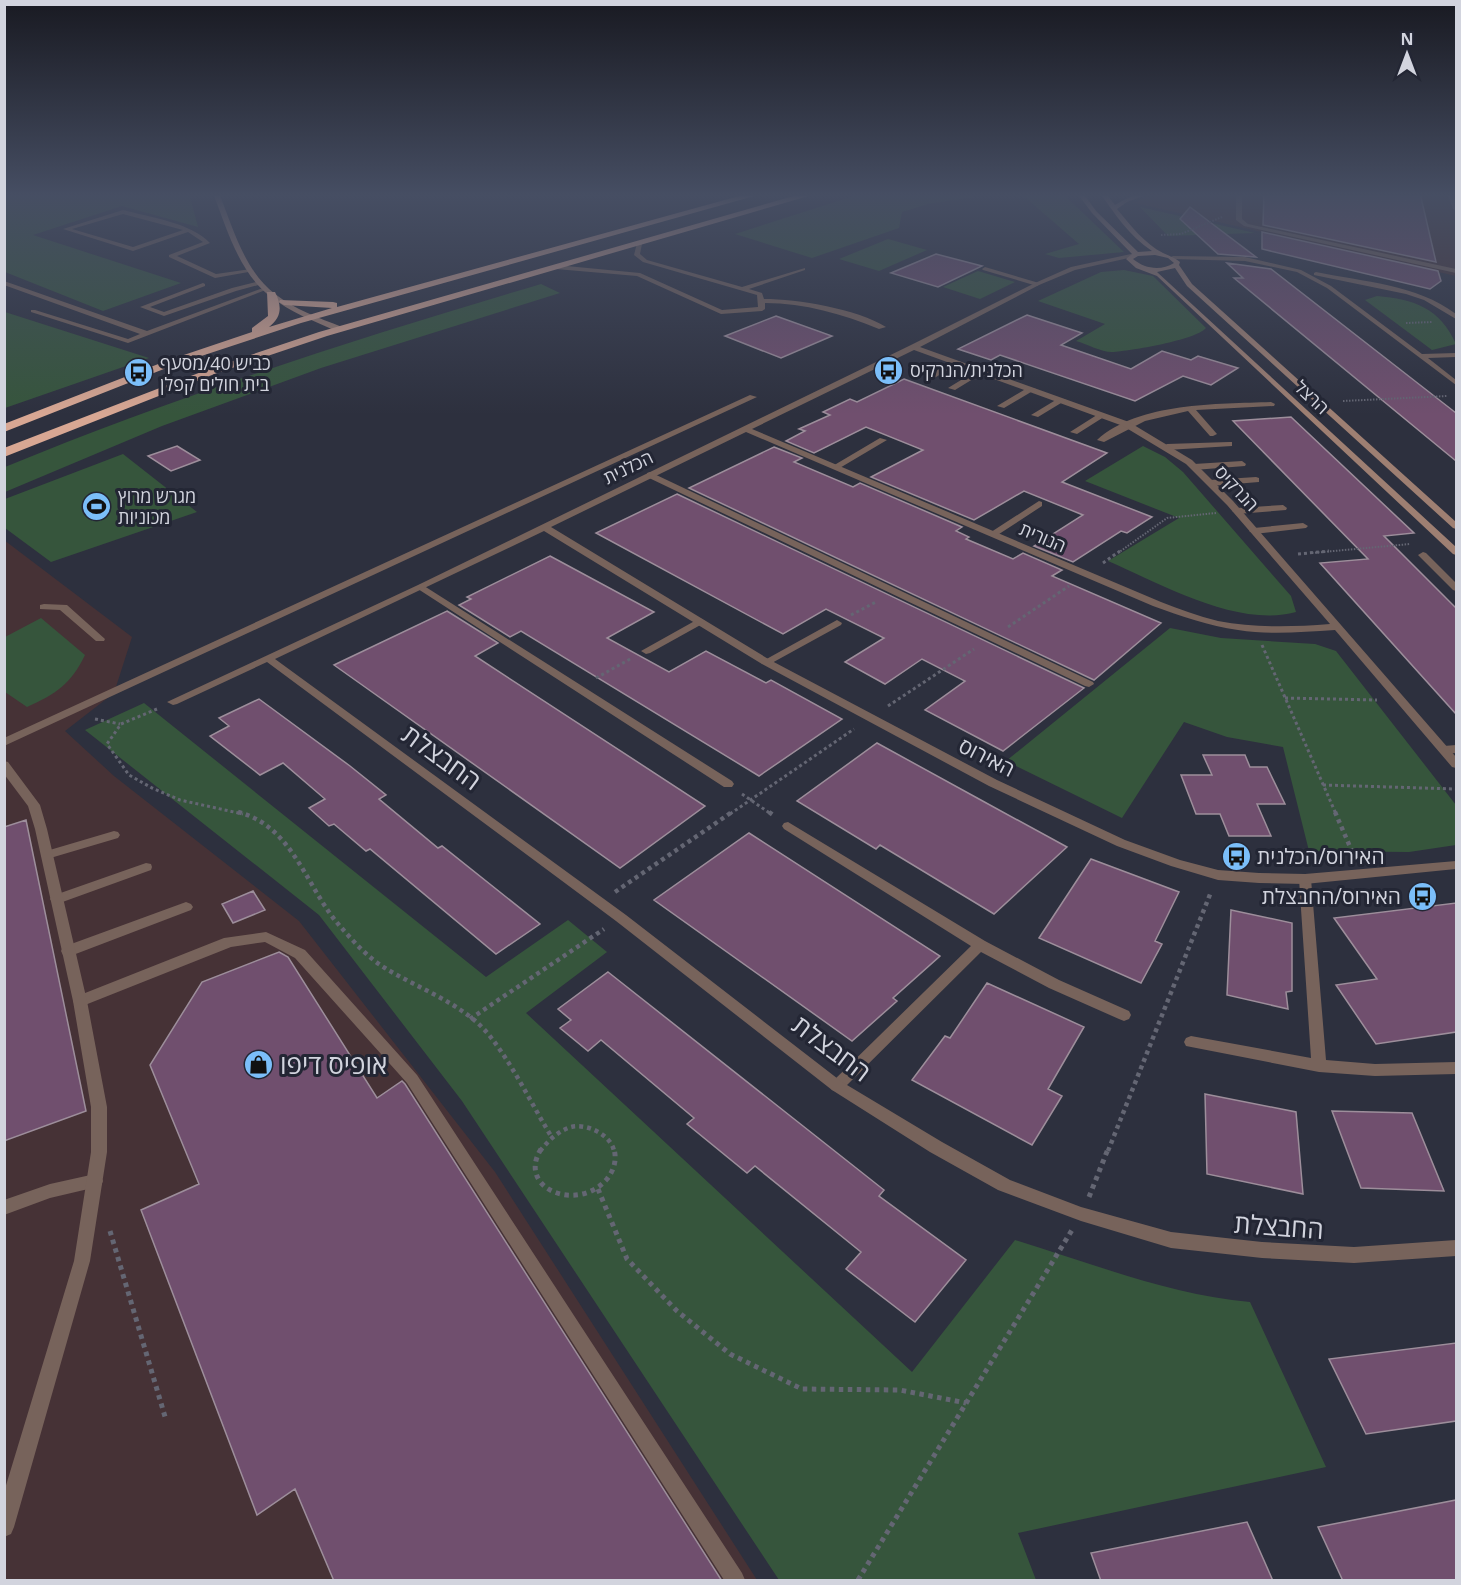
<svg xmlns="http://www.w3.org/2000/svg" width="1461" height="1585" font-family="'Open Sans','Noto Sans Hebrew',sans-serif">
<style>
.commercial{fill:#463236}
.green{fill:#36553c}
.building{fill:#704f6e;stroke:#9d8e9b;stroke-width:1.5}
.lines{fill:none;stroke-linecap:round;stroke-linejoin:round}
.path-far3{stroke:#646673;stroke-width:2;stroke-dasharray:1.5 1.5;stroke-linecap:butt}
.path-far2{stroke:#646673;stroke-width:3;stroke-dasharray:3 3;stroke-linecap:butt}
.path-far1{stroke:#646673;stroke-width:4.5;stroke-dasharray:4 4;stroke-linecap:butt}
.path{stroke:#646673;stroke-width:5;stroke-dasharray:4.5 4.5;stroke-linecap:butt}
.lane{fill:#77635b;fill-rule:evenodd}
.street{fill:#77635b;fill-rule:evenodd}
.secondary{fill:#9e7f72;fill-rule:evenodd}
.highway{fill:#d8a793;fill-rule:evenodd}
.labels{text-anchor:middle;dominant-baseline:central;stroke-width:6;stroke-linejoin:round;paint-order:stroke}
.far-poi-label{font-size:18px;fill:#d2d4de;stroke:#232634;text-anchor:start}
.far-street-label{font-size:18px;fill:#d2d4de;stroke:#232634}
.street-label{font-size:21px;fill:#d2d4de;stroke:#232634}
.poi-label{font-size:21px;fill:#d2d4de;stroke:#232634;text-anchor:start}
.near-street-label{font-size:26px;fill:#d2d4de;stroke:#232634}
.near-poi-label{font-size:26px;fill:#d2d4de;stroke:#232634;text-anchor:start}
</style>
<rect width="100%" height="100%" fill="#2d303e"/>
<path class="commercial" d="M1171,193H1456V276L1135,203L1143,198Z
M4,540L132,637L114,693L65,731L114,776L299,921L495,1172L757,1580H5Z"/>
<path class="green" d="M5,193H189L198,227L122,206L33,235L181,283L103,311L5,272Z
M863,193H972L979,196L928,204L902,212L899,228L812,258L735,234Z
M1020,193H1062L1124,252L1059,258L1045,254L1079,244Z
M1140,207L1255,233L1168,236Z
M888,239L927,250L879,271L839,259Z
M1124,270L1153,276L1206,328C1196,340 1130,351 1112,352C1101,352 1087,344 1076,341L1105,324L1038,301L1101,272Z
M978,271L1015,282L980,299L943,287Z
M541,284L560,293L321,368L162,426L5,492V467C179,395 359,338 541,284Z
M1377,296C1414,299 1440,308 1456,344L1432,350L1365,300Z
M4,312H5L149,358L5,408Z
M1143,446L1165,457L1183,472L1291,596L1296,612C1237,628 1161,584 1108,561L1179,518L1085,481Z
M123,454L197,512L51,562L5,528V499Z
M41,618L85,655C71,684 56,694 27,707L5,692V637Z
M1170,628L1221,638L1315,644L1336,651L1456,805V845L1409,852L1309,851L1283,747L1227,737L1184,722L1122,818L1006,761Z
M144,703L486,977L568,920L607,952L526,1013L912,1372L1015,1240C1091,1263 1170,1295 1250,1302L1326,1467L1018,1533L1036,1580H779L462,1101L319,915L85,730Z"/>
<path class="building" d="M1264,193H1420L1436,262L1263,225Z
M1190,207L1256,257L1218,254L1180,219Z
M1262,232L1438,271L1441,281L1430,289L1262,249Z
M936,254L982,266L938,287L891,273Z
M1227,263L1271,269L1456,413V461L1234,278H1243Z
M1027,315L1082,333L1061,345L1131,369L1162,351L1191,360L1198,356L1238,368L1211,385L1183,376L1135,401L1000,355L991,360L958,349Z
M776,316L832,336L781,358L725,336Z
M904,379L1107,453L1062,482L1152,517L1127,533L1121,531L1073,562L1034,546L1083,515L1024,491L974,520L871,477L923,450L866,427L814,453L786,441L805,431L799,429L830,415L823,412L850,399L857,402Z
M1291,417L1414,533L1384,536L1456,608V714L1320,563L1368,559L1233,421Z
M177,446L200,460L171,471L148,456Z
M774,447L802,458L794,462L853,487L860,483L962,527L956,531L969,537L966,539L1013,559L1023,553L1062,570L1052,576L1161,623L1094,680L689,488Z
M677,494L1084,688L1003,751L925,710L965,681L922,659L885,684L845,662L884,638L826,609L783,634L596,533Z
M550,556L654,612L607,638L669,672L706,651L766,683L771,680L842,719L759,776L521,631L510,637L459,605L471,599L467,597Z
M447,611L498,643L475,656L705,806L620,868L334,665Z
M259,699L350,766L386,795L379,799L438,848L442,846L540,924L496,954L370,849L366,851L334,824L329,826L309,808L325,799L283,763L260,775L210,736L229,726L219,718Z
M877,743L979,799L1067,847L994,914L880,845L876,849L797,801Z
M1203,755H1245L1250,767H1267L1285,804H1257L1271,836H1229L1220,814H1196L1181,775H1212Z
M26,820L86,1111L4,1141V827Z
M749,833L940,956L893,998L897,1001L852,1041L654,900Z
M1091,859L1179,892L1155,941L1162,944L1141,983L1039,938Z
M253,891L265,910L233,923L222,904Z
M1456,903V1032L1376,1044L1336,985L1377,979L1334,918Z
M1231,910L1292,923V991L1286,992L1288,1009L1227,995Z
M279,952L288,957L377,1098L402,1081L405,1084L722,1581H334L295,1489L257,1515L141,1210L199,1184L150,1065L202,982Z
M608,972L884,1190L879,1196L966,1260L915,1322L846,1269L861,1252L755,1166L747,1173L687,1124L694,1118L601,1040L588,1051L560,1028L571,1020L558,1009Z
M987,983L1084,1027L1048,1089L1062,1096L1032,1145L912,1080L945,1036L950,1038Z
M1205,1094L1296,1112L1303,1194L1207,1174Z
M1332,1111L1412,1113L1444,1191L1361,1188Z
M1456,1343V1421L1366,1434L1329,1359Z
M1456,1500V1581H1343L1318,1527Z
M1247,1522L1273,1581H1101L1091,1553Z"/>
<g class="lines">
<path class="path-far3" d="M1161,235L1181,234L1222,217
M1406,323L1432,322
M1343,401L1447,396
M1118,553L1167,518L1216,513
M1312,553L1410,544"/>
<path class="path-far2" d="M1298,554L1329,551
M1103,563L1120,551
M851,615L876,602
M1008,627L1069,586
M1262,645L1336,814
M596,678L632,658
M1285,698L1377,700
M888,706L974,649
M157,709L121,724L107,744L129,775L152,788L180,800L243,814
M95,719L120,724
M1323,785L1456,789
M742,794L771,814
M730,814L854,729"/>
<path class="path-far1" d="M238,812C293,826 306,887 339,925C352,940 368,958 385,968C419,989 464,1004 489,1035C513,1065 531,1103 551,1136
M769,812L773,815
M1335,812L1354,856
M615,892L732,812
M470,1019L604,929
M540,1151C548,1141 558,1131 571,1127C587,1123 611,1135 614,1151
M1108,1151L1211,892"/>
<path class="path" d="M541,1149C516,1189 578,1213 607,1179C614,1170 617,1160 614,1149
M598,1189L627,1259L677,1311L730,1354L802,1389L900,1390L966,1403
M1089,1197L1108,1149
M110,1231L166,1420
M858,1580L1072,1230"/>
<path class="lane" d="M1236,193H1242V219L1248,224L1456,269V273L1244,226L1236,220Z
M1447,193H1453L1456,203V211L1453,209Z
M123,210C149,217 192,223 210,243L177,256L216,274L251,269L254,271L215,278L169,257V255L203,242L188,232L133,251L63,229ZM123,214L183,230L133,247L72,229Z
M637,243L642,244L640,254L647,260L742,287L805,268V270L749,289L762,293L764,299C797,299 858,309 886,327L879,329C842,314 805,303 765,303V309L762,311L721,314L637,276L556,269L553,267L556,265L640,273L722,310L758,307L757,295L643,262L634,255Z
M985,267L1039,283L1040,284L1037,286L983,270L982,269Z
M4,281L147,331L263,288L268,289L128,343L31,312V310H35L128,339L140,334L4,285Z
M260,281L263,283L262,284L236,291L164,316L140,307L203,283L205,284V286L150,307L164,312L232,288Z
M954,360L961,362L931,380L924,378Z
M979,369L986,371L955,390L948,388Z
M1029,387L1036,389L1004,408L997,406Z
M750,395L757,397L4,746V738Z
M1059,398L1066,400L1038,417L1031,415Z
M1271,402L1275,404L1274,406L1196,410L1217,434L1213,436H1210L1188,411L1145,421L1104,442L1097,440C1139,402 1218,404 1271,402Z
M1100,413L1107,415L1077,434L1070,432Z
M880,438L887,440L838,469L831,467Z
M1229,442H1232V446L1167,450L1163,447L1167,444Z
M1242,461L1246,464L1245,466L1194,470L1190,467L1194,464Z
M650,472L1093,682L1094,684L1089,687L1085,686L647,477V473Z
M1256,477L1259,478V482L1210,486L1206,483L1210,480Z
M1039,501L1042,502V506L996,536H990L988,534Z
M1283,505L1287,508L1286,510L1237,514L1232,511L1237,508Z
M1303,523L1308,526L1306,528L1254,534L1249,531L1254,528Z
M1423,552L1426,553L1456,583V591L1453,590L1418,555Z
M421,584L732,781L734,784L732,787H724L418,589L416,587Z
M44,604L67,605L105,639L104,641H96L60,610L40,609V605Z
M700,618L705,621L704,623L650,653L646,654L641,651Z
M837,620L842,623L841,625L770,664H762L761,662Z
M1456,745V753L1444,754L1438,750L1444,746Z
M788,822L985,941L1059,980L1129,1011L1131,1015L1129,1019L1124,1021L1119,1019L1049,988L981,952L842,1090L837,1092L832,1090L829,1086L832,1082L971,946L784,829L782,826L784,823Z
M114,831L118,832L120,835L118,838L47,859L41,855L43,852Z
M146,863L151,864L152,867L151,870L57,904L52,902L50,899L52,896Z
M1305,874L1310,876L1311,879L1326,1060L1375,1064L1456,1062V1074L1375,1076L1319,1072L1186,1046L1184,1042L1186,1038L1191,1036L1311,1058L1299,879L1300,876Z
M186,902L191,904L193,907L191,910L73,955H63L61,951L63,947Z
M266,932L305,950L417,1075L742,1573L745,1580H724L407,1083L295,958L265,942L231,947L85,1005L80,1007L75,1005L73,1001L75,997L224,938Z
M95,1174L101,1176L103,1181L101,1186L50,1198L4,1215V1200L50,1184Z"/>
<path class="street" d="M1131,254L1134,256L1133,257L1075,270L1039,285L920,347L1129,422L1192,460L1233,501L1456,757V768L1452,767L1335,630C1302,632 1270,635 1238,630C1209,626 1181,616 1153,606L746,432L551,527L770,660L997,780L1125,840L1180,860L1218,870L1259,873L1305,874L1456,861V869L1305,884L1259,883L1218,880L1171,866L1117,846L989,786L762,664L544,531L275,659L626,915L842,1082L942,1142L1010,1180L1081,1207L1171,1232L1262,1242L1354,1247L1456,1240V1256L1354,1263L1262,1258L1171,1248L1081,1221L998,1190L930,1152L832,1090L616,921L267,662L177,704L173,705L167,702L418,585L911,345L1035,283L1071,267ZM914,350L1123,426L1186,464L1227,505L1330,624C1292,627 1255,628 1218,621C1198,616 1179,609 1161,602L752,429Z
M1173,256L1245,257L1301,270L1331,286L1422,354L1456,353V357L1428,358L1456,380V385L1327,288L1297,272L1245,261L1171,259V257Z
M1316,272C1364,282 1416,284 1456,314V319L1424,300L1406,294L1314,275V273Z
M4,761L8,762L40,805L47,829L87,1001L107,1107V1152L90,1261L14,1527L11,1534L4,1537V1492L74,1261L91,1152V1107L73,1001L35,829L28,806L4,774Z"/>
<path class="secondary" d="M213,193H219C233,228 244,270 275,294C294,309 319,318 342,327V331H336C314,321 290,312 271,297C239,273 227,229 213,193Z
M1077,193H1083L1096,211L1138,252L1152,251C1129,236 1115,214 1100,193H1106L1115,205C1126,198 1137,193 1151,193L1127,202L1117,209C1130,225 1145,244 1163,253C1169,256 1174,257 1180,262L1179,265L1192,284L1456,522V529L1453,528L1187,286L1175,268L1157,272L1456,547V555L1453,554L1157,276L1136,268L1126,259L1132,254L1092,213ZM1155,255L1168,258L1174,263C1161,271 1145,269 1133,259L1138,256Z"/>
<path class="highway" d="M750,193H765L301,323L174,365L4,432V424L166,361L252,332V328L268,316L267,292H275C282,306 282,317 269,327L332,308L284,305L279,302L280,300L333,302L337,303V307Z
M804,193H819L327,336L217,373L4,457V448L209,369L319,332Z"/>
</g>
<linearGradient id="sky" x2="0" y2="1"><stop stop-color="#191a22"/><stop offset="0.47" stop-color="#464e63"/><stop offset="1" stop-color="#464e63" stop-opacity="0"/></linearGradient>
<rect width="1461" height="415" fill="url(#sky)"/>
<defs>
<symbol id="bus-disc" viewBox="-11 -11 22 22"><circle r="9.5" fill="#7bbef9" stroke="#232634"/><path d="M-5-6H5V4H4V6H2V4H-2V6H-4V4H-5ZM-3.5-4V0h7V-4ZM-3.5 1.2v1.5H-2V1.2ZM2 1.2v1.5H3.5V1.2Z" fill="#111"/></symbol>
<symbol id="stadium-disc" viewBox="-11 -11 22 22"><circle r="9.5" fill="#7bbef9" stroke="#232634"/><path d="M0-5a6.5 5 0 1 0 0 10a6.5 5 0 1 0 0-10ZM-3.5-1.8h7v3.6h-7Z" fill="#111"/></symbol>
<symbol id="shop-disc" viewBox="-11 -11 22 22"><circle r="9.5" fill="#7bbef9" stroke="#232634"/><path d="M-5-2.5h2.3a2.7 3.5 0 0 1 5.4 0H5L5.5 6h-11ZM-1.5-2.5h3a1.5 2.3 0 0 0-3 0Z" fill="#111"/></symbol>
</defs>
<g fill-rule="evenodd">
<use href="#bus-disc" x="872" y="354" width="33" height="33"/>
<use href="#bus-disc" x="122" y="356" width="33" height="33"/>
<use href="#stadium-disc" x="80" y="490" width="33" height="33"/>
<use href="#bus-disc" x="1220" y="840" width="33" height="33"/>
<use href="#bus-disc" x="1406" y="880" width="33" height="33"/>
<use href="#shop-disc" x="242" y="1048" width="33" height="33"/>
</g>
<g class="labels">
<g class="far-poi-label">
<text x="160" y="363">כביש 40/מסעף<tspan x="160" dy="21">בית חולים קפלן</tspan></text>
<text x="910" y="370">הכלנית/הנרקיס</text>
<text x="118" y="496">מגרש מרוץ<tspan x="118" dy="21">מכוניות</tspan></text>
</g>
<g class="far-street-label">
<text transform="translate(1312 397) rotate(43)">הרצל</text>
<text transform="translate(628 467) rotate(-26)">הכלנית</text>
<text transform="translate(1237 488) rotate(47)">הנרקיס</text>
<text transform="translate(1043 537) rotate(23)">הנורית</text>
</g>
<g class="street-label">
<text transform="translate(987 757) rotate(27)">האירוס</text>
</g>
<g class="poi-label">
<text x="1257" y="856">האירוס/הכלנית</text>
<text x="1401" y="896" text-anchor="end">האירוס/החבצלת</text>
</g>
<g class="near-street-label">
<text transform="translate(442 757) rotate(36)">החבצלת</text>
<text transform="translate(832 1048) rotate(37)">החבצלת</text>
<text transform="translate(1279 1226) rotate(4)">החבצלת</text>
</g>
<g class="near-poi-label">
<text x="280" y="1064">אופיס דיפו</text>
</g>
</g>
<rect width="1461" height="1585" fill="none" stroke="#d2d4de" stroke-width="12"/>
<g transform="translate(1407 54)" stroke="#232634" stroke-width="4.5" paint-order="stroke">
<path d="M0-4.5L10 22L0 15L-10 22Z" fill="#d2d4de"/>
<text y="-9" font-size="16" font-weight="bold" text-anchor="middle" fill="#d2d4de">N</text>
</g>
</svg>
